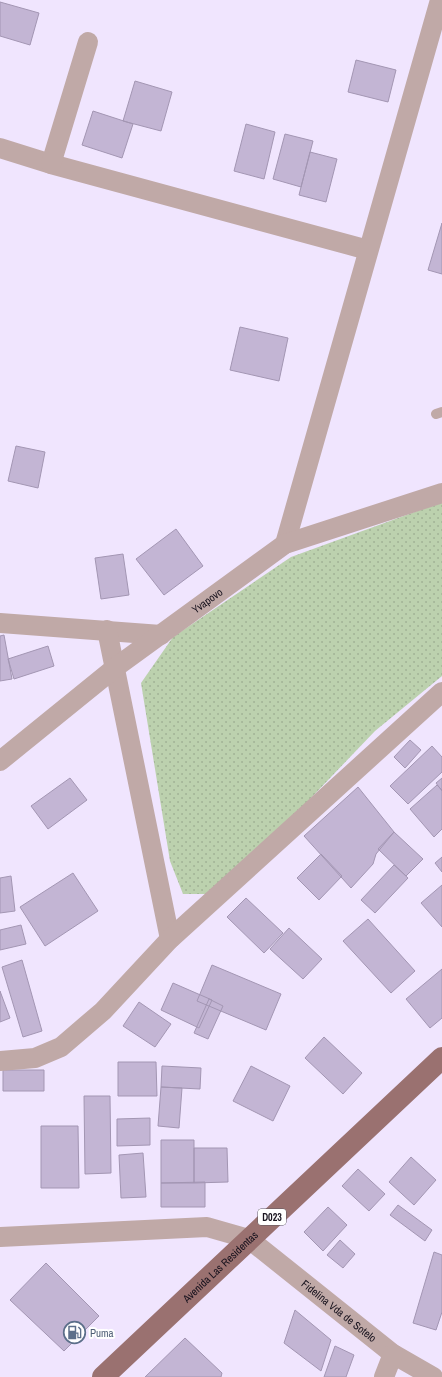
<svg xmlns="http://www.w3.org/2000/svg" width="442" height="1377" font-family="'Archivo Narrow',sans-serif">
<style>
.park{fill:url(#park-dots)}
.building{fill:#c3b5d4;stroke:#a396b3}
.lines{fill:none;stroke-linecap:round;stroke-linejoin:round}
.lane{stroke:#c0a9a7;stroke-width:10}
.street{stroke:#c0a9a7;stroke-width:20}
.primary{stroke:#9a7170;stroke-width:22}
.labels{text-anchor:middle;dominant-baseline:central;stroke-width:4;stroke-linejoin:round;paint-order:stroke}
.shield{fill:#fff;stroke:#5d5961;stroke-width:1}
.shield-label{font-size:10px;font-weight:bold;fill:#17121d}
.street-label{font-size:11px;fill:#17121d;stroke:#fff}
.service-label{font-size:11px;fill:#4e5e75;stroke:#fff;text-anchor:start}
</style>
<defs>
<pattern id="park-dots" width="8" height="8" patternUnits="userSpaceOnUse"><rect width="8" height="8" fill="#bcd1ae"/><path d="M2 2h.1M6 6h.1" fill="none" stroke="#a1b295" stroke-width="1.8" stroke-linecap="round"/></pattern>
</defs>
<rect width="100%" height="100%" fill="#f0e5fe"/>
<path class="park" d="M442,502V676L375,731L219,894H183L170,861L141,683L173,637L291,557Z"/>
<path class="building" d="M0,2L39,13L30,45L0,36Z
M356,60L396,70L388,102L348,92Z
M135,81L172,92L161,131L123,121Z
M93,111L133,124L122,158L82,145Z
M246,124L275,132L264,179L234,171Z
M285,134L313,141L301,187L273,179Z
M310,152L337,159L326,202L299,195Z
M442,223V274L428,270Z
M240,327L288,338L279,381L230,370Z
M16,446L45,452L38,488L8,481Z
M176,529L203,566L164,595L136,559Z
M123,554L129,595L101,599L95,558Z
M4,635L12,679L0,681V636Z
M48,646L54,666L14,679L8,659Z
M410,740L421,750L405,768L394,757Z
M432,746L442,757V772L408,804L390,786Z
M70,778L87,800L48,829L31,806Z
M442,778V791L436,783Z
M437,785L442,790V829L434,837L410,809Z
M358,787L394,832L376,854L373,864L351,888L304,836Z
M394,832L423,859L406,876L378,849Z
M321,854L342,876L319,900L297,878Z
M442,857V872L435,863Z
M394,865L408,878L375,913L361,900Z
M73,873L98,911L45,946L20,907Z
M11,876L15,911L0,913V878Z
M442,885V927L421,903Z
M246,898L283,933L264,953L227,917Z
M368,919L415,971L391,993L343,941Z
M21,925L26,944L0,950V930Z
M289,928L322,959L303,979L270,949Z
M22,960L42,1031L23,1037L2,967Z
M212,965L281,994L266,1030L197,1001Z
M442,969V1018L430,1028L406,999Z
M173,983L212,1000L199,1028L161,1010Z
M0,991L10,1018L0,1022Z
M209,999L223,1006L208,1039L194,1033Z
M139,1002L171,1024L155,1047L123,1026Z
M324,1037L362,1073L343,1094L305,1058Z
M118,1062H156L157,1096H118Z
M162,1066L201,1068L200,1089L161,1087Z
M251,1066L290,1086L273,1121L233,1101Z
M3,1070H44V1091H3Z
M161,1087L182,1088L179,1128L158,1126Z
M84,1096H110L111,1173L85,1174Z
M150,1118V1145L117,1146V1119Z
M41,1126H78L79,1188H41Z
M161,1140H194V1183H161Z
M194,1148H227L228,1182L194,1183Z
M143,1153L146,1197L121,1198L119,1155Z
M411,1157L436,1180L414,1205L389,1182Z
M358,1169L385,1194L369,1211L342,1186Z
M205,1182V1207H161V1183Z
M398,1205L432,1230L425,1241L390,1215Z
M328,1207L347,1225L323,1251L304,1232Z
M340,1240L355,1254L343,1268L327,1255Z
M434,1252L442,1255V1312L436,1330L413,1323Z
M46,1263L99,1316L64,1351L10,1300Z
M295,1310L331,1340L321,1371L284,1343Z
M185,1338L222,1373L221,1377H145Z
M335,1346L354,1355L346,1377H324Z"/>
<g class="lines">
<path class="lane" d="M436,414L442,412"/>
<g class="street">
<path d="M0,148L51,164L368,250"/>
<path d="M51,164L88,42"/>
<path d="M285,544L440,0"/>
<path d="M0,623L161,635"/>
<path d="M107,630L170,939"/>
<path id="s1" d="M0,761L116,667L285,544L442,493"/>
<path d="M0,1061L35,1058L61,1047L103,1011L170,939L442,692"/>
<path id="s2" d="M0,1237L207,1227L249,1239L393,1354L433,1377"/>
<path d="M384,1377L393,1354"/>
</g>
<path class="primary" id="s3" d="M103,1377L442,1058"/>
</g>
<defs>
<symbol id="fuel-ring" viewBox="-11 -11 22 22"><circle r="9.5" fill="#fff" stroke="#5c6f8a" stroke-width="1.5"/><path d="M-5.5-6h7V0h2V4h1.3V-2.5L3-4.5l.8-.8L6-3V5H2.5V1h-1V6h-7ZM-4.2-4.7v3.2H.2V-4.7Z" fill="#5c6f8a"/></symbol>
</defs>
<g fill-rule="evenodd">
<use href="#fuel-ring" x="62" y="1320" width="25" height="25"/>
</g>
<g class="labels">
<rect class="shield" x="258" y="1209" width="28" height="16" rx="3"/>
<g class="shield-label">
<text x="272" y="1217">D023</text>
</g>
<g class="street-label">
<text stroke="none"><textPath href="#s1" startOffset="262">Yvapovo</textPath></text>
<text stroke="none"><textPath href="#s3" startOffset="161">Avenida Las Residentas</textPath></text>
<text stroke="none"><textPath href="#s2" startOffset="366">Fidelina Vda de Sotelo</textPath></text>
</g>
<g class="service-label">
<text x="90" y="1333">Puma</text>
</g>
</g>
</svg>
